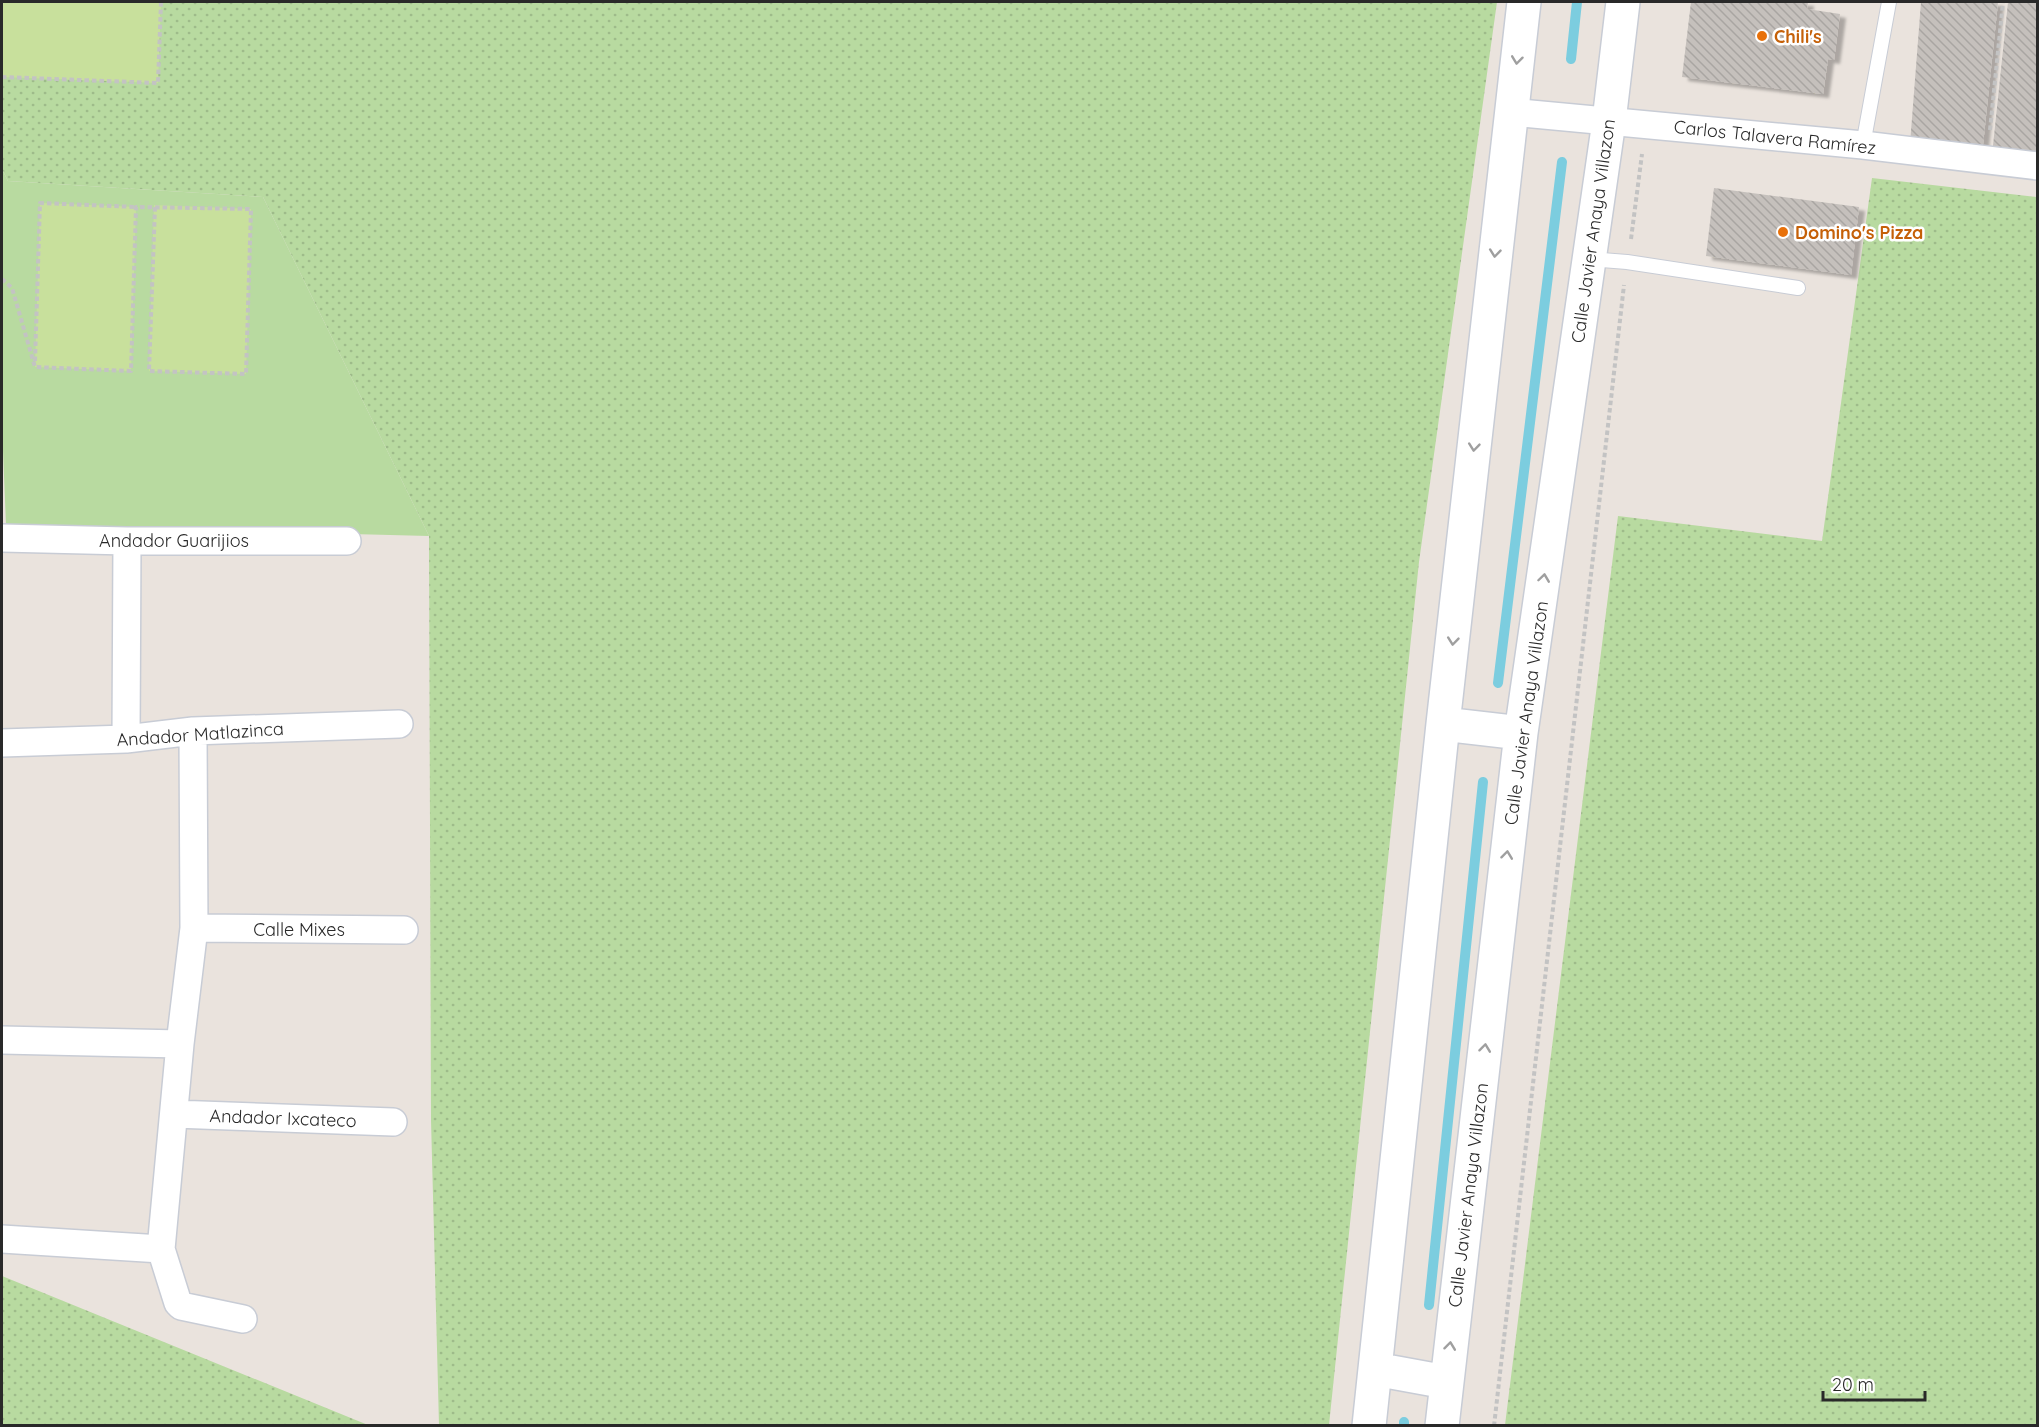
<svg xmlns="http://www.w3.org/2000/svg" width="2039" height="1427" font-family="Quicksand,sans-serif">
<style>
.grass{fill:url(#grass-dots)}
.park{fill:#b8daa0}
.pitch{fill:#c8e09c}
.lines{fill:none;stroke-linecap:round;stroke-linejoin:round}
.stream{stroke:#7ccddf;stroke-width:10}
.building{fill:url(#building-back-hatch);filter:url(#shadow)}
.service-casing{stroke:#c8ccd5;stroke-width:16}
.minor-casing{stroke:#c8ccd5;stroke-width:30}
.tertiary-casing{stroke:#c8ccd5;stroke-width:36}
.path{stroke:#c3c3c3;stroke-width:4;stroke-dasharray:4.5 3;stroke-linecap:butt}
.service{stroke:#fff;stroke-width:14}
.minor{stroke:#fff;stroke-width:27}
.tertiary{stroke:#fff;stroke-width:33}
.oneway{stroke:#9f9f9f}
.food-dot{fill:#e8710a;stroke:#fff;stroke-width:2}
.labels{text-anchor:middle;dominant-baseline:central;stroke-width:5;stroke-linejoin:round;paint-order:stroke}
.food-label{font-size:18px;font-weight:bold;fill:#c56008;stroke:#fff;text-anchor:start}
.street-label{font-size:18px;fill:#292929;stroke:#fff}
</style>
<defs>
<pattern id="grass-dots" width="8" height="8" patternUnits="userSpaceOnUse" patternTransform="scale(1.5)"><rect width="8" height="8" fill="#b8daa0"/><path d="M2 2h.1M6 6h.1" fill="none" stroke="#9ebb8a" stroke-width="1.8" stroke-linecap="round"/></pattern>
<pattern id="building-back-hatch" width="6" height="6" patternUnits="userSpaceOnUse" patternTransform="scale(1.5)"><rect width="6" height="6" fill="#c5c0bc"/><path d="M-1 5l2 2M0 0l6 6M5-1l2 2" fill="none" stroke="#a9a5a2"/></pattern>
<filter id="shadow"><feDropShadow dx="6" dy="4" stdDeviation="1.5" flood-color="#0004"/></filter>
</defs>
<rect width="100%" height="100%" fill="#eae3dd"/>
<path class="grass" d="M2,2H1497L1419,562L1329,1425H439L431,1120L429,536L263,197L8,181L2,169Z
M1872,178L2037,197V1425H1505L1618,516L1822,541Z
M2,1276L368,1425H2Z"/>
<path class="park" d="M2,169L8,181L263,197L429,536L6,525L2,426Z"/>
<path class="pitch" d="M2,2H161L158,83L2,77Z
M40,203L136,207L131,371L35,367Z
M154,205L251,209L246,374L149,371Z"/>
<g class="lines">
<path class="stream" d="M1571,59L1577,2
M1498,683L1562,162
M1429,1305L1483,782
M1404,1426V1422"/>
</g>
<path class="building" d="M1691,2H1808L1807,9L1840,14L1834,60L1828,59L1823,94L1682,77Z
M1921,2H1998L1982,154L1910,144Z
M2008,2H2038V159L1992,155Z
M1714,188L1859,207L1851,275L1706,256Z"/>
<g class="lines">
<defs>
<path id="service" d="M1863,145L1889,2
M1589,259L1627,262L1798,288"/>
<path id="minor" d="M1511,112L1863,145L2038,166
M2,538L127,541H347
M126,739L127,541
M2,743L126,739L193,731L399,724
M194,928L404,930
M2,1040L180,1044
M174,1114L393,1122
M2,1239L161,1249L178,1303L181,1306L243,1319
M161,1249L180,1044L194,928L193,731"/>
<path id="tertiary" d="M1443,724L1521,733
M1375,1369L1446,1382
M1369,1426L1443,724L1524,2
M1442,1426L1521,733L1609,121L1623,2"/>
</defs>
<use href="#service" class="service-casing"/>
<use href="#minor" class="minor-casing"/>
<use href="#tertiary" class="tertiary-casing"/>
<path class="path" d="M2,77L158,83L161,2
M1990,130L2003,2
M1631,239L1642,154
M2,279L12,288L35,367L131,371L136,207L251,209L246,374L149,371L155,207
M35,361L40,203L136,207
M1494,1426L1624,285"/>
<use href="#service" class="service"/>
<use href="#minor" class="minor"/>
<use href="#tertiary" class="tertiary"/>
</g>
<defs><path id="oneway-chevron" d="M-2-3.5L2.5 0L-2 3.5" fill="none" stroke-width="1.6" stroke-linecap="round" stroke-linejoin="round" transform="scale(1.5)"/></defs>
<g class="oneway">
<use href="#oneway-chevron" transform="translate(1517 60) rotate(97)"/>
<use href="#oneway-chevron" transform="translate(1495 253) rotate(96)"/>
<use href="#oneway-chevron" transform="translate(1474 447) rotate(96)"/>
<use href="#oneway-chevron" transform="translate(1544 578) rotate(-82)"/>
<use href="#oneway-chevron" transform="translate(1453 641) rotate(96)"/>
<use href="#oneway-chevron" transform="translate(1507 855) rotate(-83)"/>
<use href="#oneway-chevron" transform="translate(1485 1048) rotate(-83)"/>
<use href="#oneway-chevron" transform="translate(1450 1346) rotate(-83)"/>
</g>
<g class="food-dot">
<circle cx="1762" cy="36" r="6"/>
<circle cx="1783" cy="232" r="6"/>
</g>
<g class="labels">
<g class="food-label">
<text x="1774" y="36">Chili's</text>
<text x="1795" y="232">Domino's Pizza</text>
</g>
<g class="street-label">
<text transform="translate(1775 137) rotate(6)">Carlos Talavera Ramírez</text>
<text transform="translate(1593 231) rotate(-82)">Calle Javier Anaya Villazon</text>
<text x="174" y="540">Andador Guarijios</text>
<text transform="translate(1526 713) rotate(-82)">Calle Javier Anaya Villazon</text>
<text transform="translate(200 734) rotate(-4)">Andador Matlazinca</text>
<text x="299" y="929">Calle Mixes</text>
<text transform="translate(283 1118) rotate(2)">Andador Ixcateco</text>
<text transform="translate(1468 1195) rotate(-83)">Calle Javier Anaya Villazon</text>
</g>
</g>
<rect width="2039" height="1427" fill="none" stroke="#292929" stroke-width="6"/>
<path d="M1823 1391v9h102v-9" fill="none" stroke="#292929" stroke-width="3"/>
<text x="1832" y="1391" font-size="18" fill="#292929" stroke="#ffffff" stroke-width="4.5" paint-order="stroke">20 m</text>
</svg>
